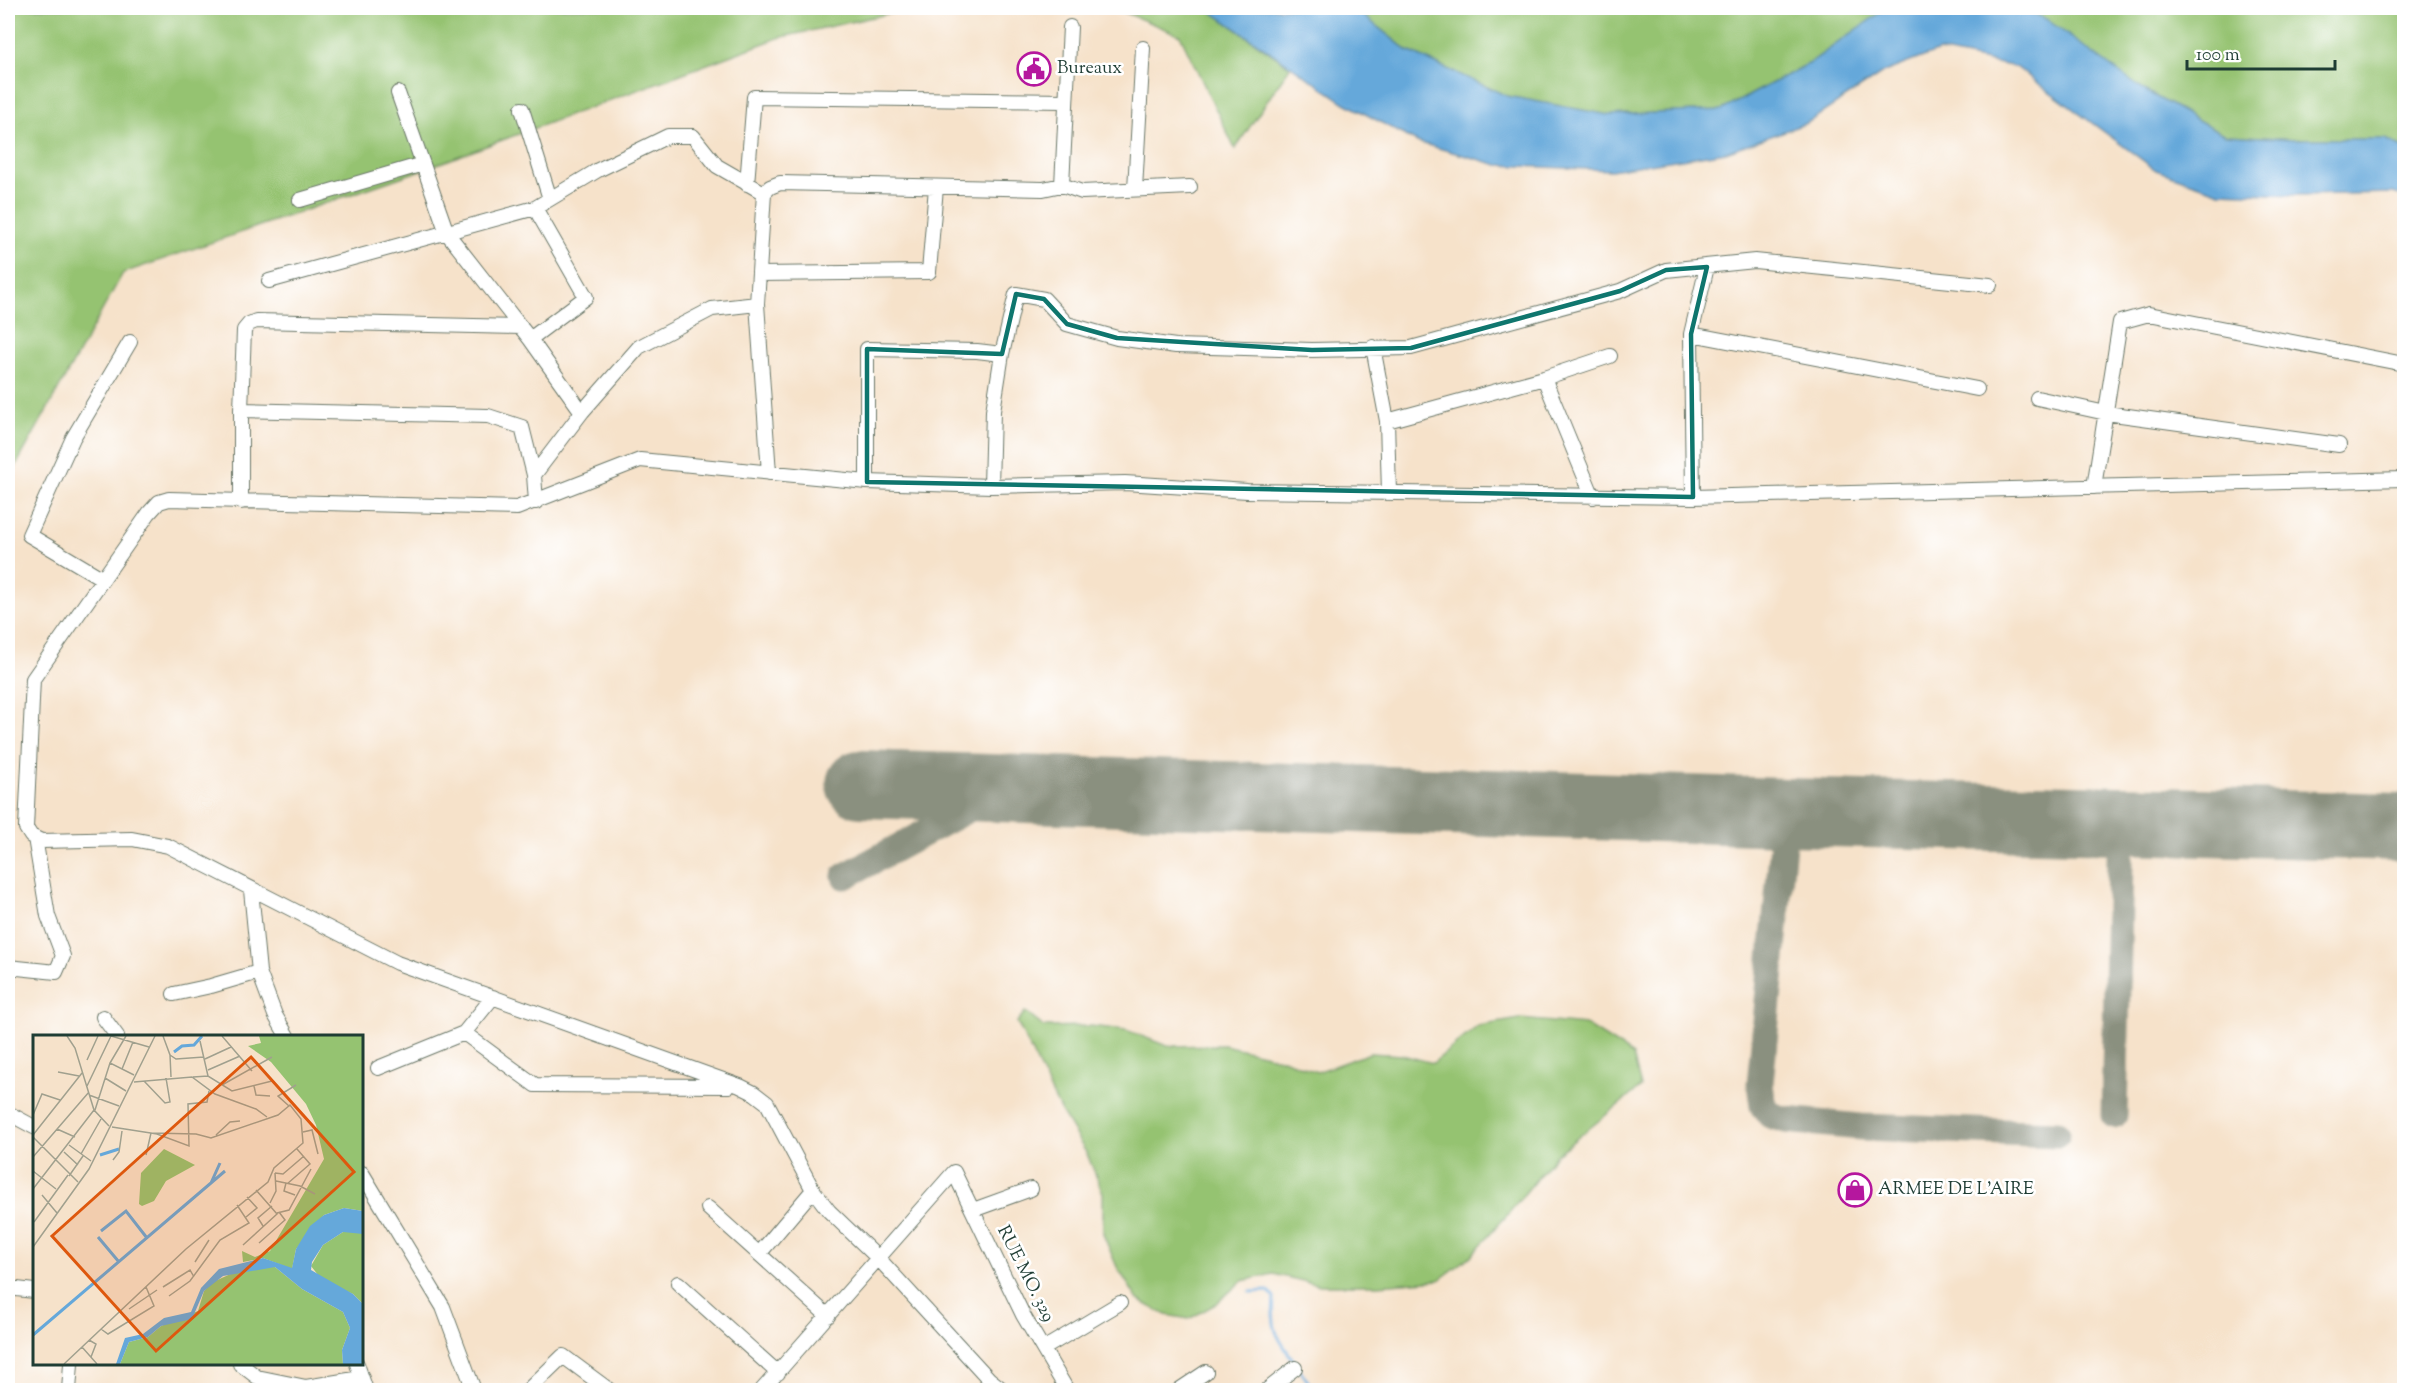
<svg xmlns="http://www.w3.org/2000/svg" width="2412" height="1398" font-family="'Sorts Mill Goudy',serif">
<style>
.green{fill:#95c371;stroke:#5a8052;stroke-width:1.5}
.water{fill:#65a8da;stroke:#427287;stroke-width:1.5}
.lines{fill:none;stroke-linecap:round;stroke-linejoin:round}
.stream{stroke:#65a8da;stroke-width:3}
.taxiway{stroke:#8a907f;stroke-width:27}
.runway{stroke:#8a907f;stroke-width:68}
.minor-casing{stroke:#6a7768;stroke-width:16}
.minor{stroke:#fff;stroke-width:14}
.marked{fill:none;stroke:#0f766e;stroke-width:4.5;stroke-linejoin:round}
.labels{text-anchor:middle;dominant-baseline:central;stroke-width:5;stroke-linejoin:round;paint-order:stroke}
.poi-label{font-size:18px;fill:#1f3d34;stroke:#fff;text-anchor:start}
.street-label{font-size:18px;fill:#1f3d34;stroke:#fff}
.inset-river{fill:none;stroke:#65a8da;stroke-width:3}
.inset-road{fill:none;stroke:#a0a08e;stroke-width:1.5}
.view{fill:#de580e;fill-opacity:0.15;stroke:#de580e;stroke-width:3}
.inset-edge{fill:none;stroke:#1f3d34;stroke-width:3}
</style>
<rect width="100%" height="100%" fill="#fff"/>
<filter id="ink" filterUnits="userSpaceOnUse"><feTurbulence type="fractalNoise" baseFrequency=".0167" numOctaves="2"/><feDisplacementMap in="SourceGraphic" scale="12" xChannelSelector="R" yChannelSelector="G"/><feConvolveMatrix kernelMatrix="1 2 1 2 8 2 1 2 1" color-interpolation-filters="sRGB"/></filter>
<filter id="wash" filterUnits="userSpaceOnUse"><feTurbulence type="fractalNoise" baseFrequency=".008" numOctaves="4" result="noise"/><feDisplacementMap in="SourceGraphic" scale="24" xChannelSelector="R" yChannelSelector="G"/><feGaussianBlur stdDeviation="1.35" result="paint"/><feColorMatrix in="noise" values="0 0 0 0 0 0 0 0 0 0 0 0 0 0 0 0 0 1.4 0 .05"/><feComposite in="paint" operator="in"/></filter>
<g filter="url(#wash)">
<rect width="100%" height="100%" fill="#f6e2ca"/>
<path class="green" d="M8,8H914L778,38L424,169L123,273L8,480Z
M1114,8H1206L1290,67L1235,149L1180,35Z
M1354,8H1899L1884,11L1808,64L1722,110L1609,115L1507,96L1408,51Z
M2018,8H2404V149L2386,139H2296L2225,135L2142,89Z
M1025,1012L1044,1027L1090,1026L1126,1030L1167,1046L1224,1045L1280,1058L1317,1072L1370,1053L1402,1055L1433,1063L1478,1026L1520,1019L1586,1025L1633,1055L1641,1087L1556,1155L1508,1214L1471,1256L1439,1280L1378,1285H1320L1273,1274L1242,1281L1216,1304L1189,1319L1166,1315L1138,1300L1117,1267L1103,1234V1193L1087,1154L1060,1110L1017,1022Z"/>
<path class="water" d="M1206,8H1354L1408,51L1507,96L1609,115L1722,110L1808,64L1884,10L1899,8H2018L2046,19L2142,89L2225,135L2296,139H2386L2404,149V198L2394,193L2297,195L2220,192L2156,170L2016,67L1939,51L1884,72L1807,123L1726,152L1611,170L1498,165L1417,142L1345,103Z"/>
<g class="lines">
<path class="stream" d="M1250,1292L1268,1291L1274,1298C1271,1333 1277,1336 1296,1364
M1300,1370L1314,1390"/>
<path class="taxiway" d="M1786,812L1760,1084L1763,1106L1770,1115L1786,1120L1861,1127L2057,1134
M845,876L985,800L998,794L1025,789
M2114,1115L2121,819"/>
<path class="runway" d="M860,784L1786,812L2404,827"/>
</g>
</g>
<g filter="url(#ink)">
<g class="lines">
<defs>
<path id="minor" d="M398,93L447,233L530,339L582,412
M522,109L550,199
M747,184L754,97L1065,101
M1062,185L1070,27
M1135,189L1143,48
M300,200L423,164
M1707,267L1691,334L1977,389
M759,274L929,272L936,187
M269,281L535,208L598,170L668,136H693L717,166L764,193
M1691,334L1693,497
M530,339L586,297L535,208
M1373,347L1387,421L1389,493
M1544,378L1593,497
M2037,398L2106,413L2339,445
M241,410L488,416L522,427L534,475
M1387,421L1544,378L1610,356
M769,473L757,304L764,193L770,187L780,183L1043,189L1062,185L1082,192L1190,187
M867,482V349L977,351L1002,354
M991,486L993,411L1002,354L1016,294L1044,299L1067,324L1117,338L1176,346L1312,350L1411,348L1620,291L1666,270L1755,261L1990,285
M2094,487L2120,322L2149,314L2404,364
M241,502V410L244,330L249,324L256,321L521,327
M536,502L534,475L582,412L639,347L712,309L757,304
M103,579L29,535L73,438L130,342
M251,890L259,972L275,1015L287,1036
M8,967L56,972L63,956L48,916L35,838
M174,994L211,986L259,972
M103,1017L117,1036
M464,1033L535,1085L729,1086
M378,1068L464,1033L493,997
M8,1113L34,1127
M362,1173L443,1307L474,1390
M708,1208L828,1316
M973,1210L1031,1189
M759,1254L813,1190
M678,1283L778,1373
M8,1288L34,1291
M1043,1349L1120,1303
M240,1364L257,1377L306,1387L361,1378
M357,1364L366,1390
M69,1390L71,1364
M528,1390L563,1356L609,1390
M762,1390L954,1172L1023,1315L1067,1390
M1003,1390L989,1379L879,1259L829,1211L813,1190L767,1103L754,1093L740,1086L397,963L168,846L132,839L41,841L31,836L26,828L33,679L149,513L159,502L169,499L517,508L640,460L867,482L991,486L1125,483L1247,491L1693,497L2404,479
M1179,1390L1206,1372
M1267,1390L1295,1368"/>
</defs>
<use href="#minor" class="minor-casing"/>
<use href="#minor" class="minor"/>
</g>
</g>
<path class="marked" d="M1707,267L1691,334L1693,497L867,482V349L1002,354L1016,294L1044,299L1067,324L1117,338L1312,350L1411,348L1620,291L1666,270Z"/>
<defs>
<symbol id="civic-ring" viewBox="-11 -11 22 22"><circle r="9.5" fill="#fff" stroke="#b5179e" stroke-width="1.5"/><path d="M-.6-6.5H3V-4.5H.6V-3L4-1V1h2V6H-6V1h2V-1L-.6-3ZM-1.2 2.5V6h2.4V2.5Z" fill="#b5179e"/></symbol>
<symbol id="shop-ring" viewBox="-11 -11 22 22"><circle r="9.5" fill="#fff" stroke="#b5179e" stroke-width="1.5"/><path d="M-5-2.5h2.3a2.7 3.5 0 0 1 5.4 0H5L5.5 6h-11ZM-1.5-2.5h3a1.5 2.3 0 0 0-3 0Z" fill="#b5179e"/></symbol>
</defs>
<g fill-rule="evenodd">
<use href="#civic-ring" x="1015" y="50" width="38" height="38"/>
<use href="#shop-ring" x="1836" y="1171" width="38" height="38"/>
</g>
<g class="labels">
<g class="poi-label">
<text x="1057" y="69">Bureaux</text>
<text x="1878" y="1190">ARMEE DE L'AIRE</text>
</g>
<g class="street-label">
<text transform="translate(1025 1274) rotate(63)">RUE MO. 329</text>
</g>
</g>
<g transform="translate(33 1035)">
<rect width="330" height="330" fill="#f6e2ca"/>
<path d="M226,1H330V176L311,173L291,180L263,214L259,234L230,223L210,227L209,216L222,222L237,216L291,124L283,90L273,69L238,27L215,11L228,8ZM131,114L162,130L133,146L121,166L109,171L106,169L108,138ZM327,196L330,198V269L320,259L289,245L278,231L290,210L310,197ZM233,232H242L269,254L310,277L317,293L309,315L310,329H87L96,307L115,302L128,291L165,276L171,256L180,247L202,237Z" fill="#95c371"/>
<path d="M311,173L330,176V199L310,197L290,210L279,227L278,235L320,259L330,269V329H310L309,315L317,293L310,277L269,254L242,232L190,241L171,256L159,284L128,291L115,302L96,307L87,329H83L92,303L110,299L131,283L158,277L168,253L186,234L230,223L259,233L263,214L277,191L291,180Z" fill="#65a8da"/>
<path class="inset-river" d="M141,17L149,11L161,10L169,1M67,120L86,114M178,148L187,128M68,196L93,176L114,203M65,202L86,227M0,300L192,136"/>
<path class="inset-road" d="M34,1L42,13L61,75L76,91M78,1L116,12M93,1L77,28L101,40M130,1L137,20L138,42M189,1L219,36M167,6L175,41M137,20L143,24L171,22M172,24L198,12M54,25L65,1M89,34L100,7M175,35L207,21M25,37L46,41M160,42L175,41L199,56L239,46M72,43L93,56M111,46L132,68L137,67L133,43M101,47L159,42L182,59L223,74L234,82M189,50L239,22M54,51L78,1M221,51L223,60L237,61M56,60L86,71M256,71L245,61L263,50M62,75L77,28M0,80L9,59L27,65M79,92L124,99L156,111L155,69L174,67L176,56M24,94L42,102M270,97L279,95L285,119M0,100L49,38M183,100L197,87L207,86M0,102L45,147M36,110L58,126M31,117L45,130M48,119L68,84M0,122L56,57M80,125L86,117L89,96M0,136L23,154M242,138L250,139L271,121M36,141L50,121M243,146L267,151L282,159M253,148L251,156L262,160M254,149L277,129L264,114M0,154L61,75M9,160L24,178M237,168L243,156L242,138M244,178L256,175L278,134M213,182L224,173L214,162M1,187L35,140M230,191L225,183L239,171M226,208L252,185L246,177M210,210L244,179L223,155M0,212L56,134L122,1M162,227L176,205M130,252L157,235L161,242M136,261L157,246L187,205L216,188L204,170M96,274L124,255M68,294L75,299L121,271L113,252M56,305L63,309L58,322M49,312L64,329M31,329L153,214L235,147L241,133L270,108L268,84L257,70L245,80L178,103L163,99L118,98L113,120"/>
<path class="view" d="M218,22L321,137L123,316L19,201Z"/>
<rect width="330" height="330" class="inset-edge"/>
</g>
<rect width="2412" height="1398" fill="none" stroke="#fff" stroke-width="30"/>
<path d="M2187 60v9h148v-9" fill="none" stroke="#1f3d34" stroke-width="3"/>
<text x="2196" y="60" font-size="18" fill="#1f3d34" stroke="#ffffff" stroke-width="4.5" paint-order="stroke">100 m</text>
</svg>
